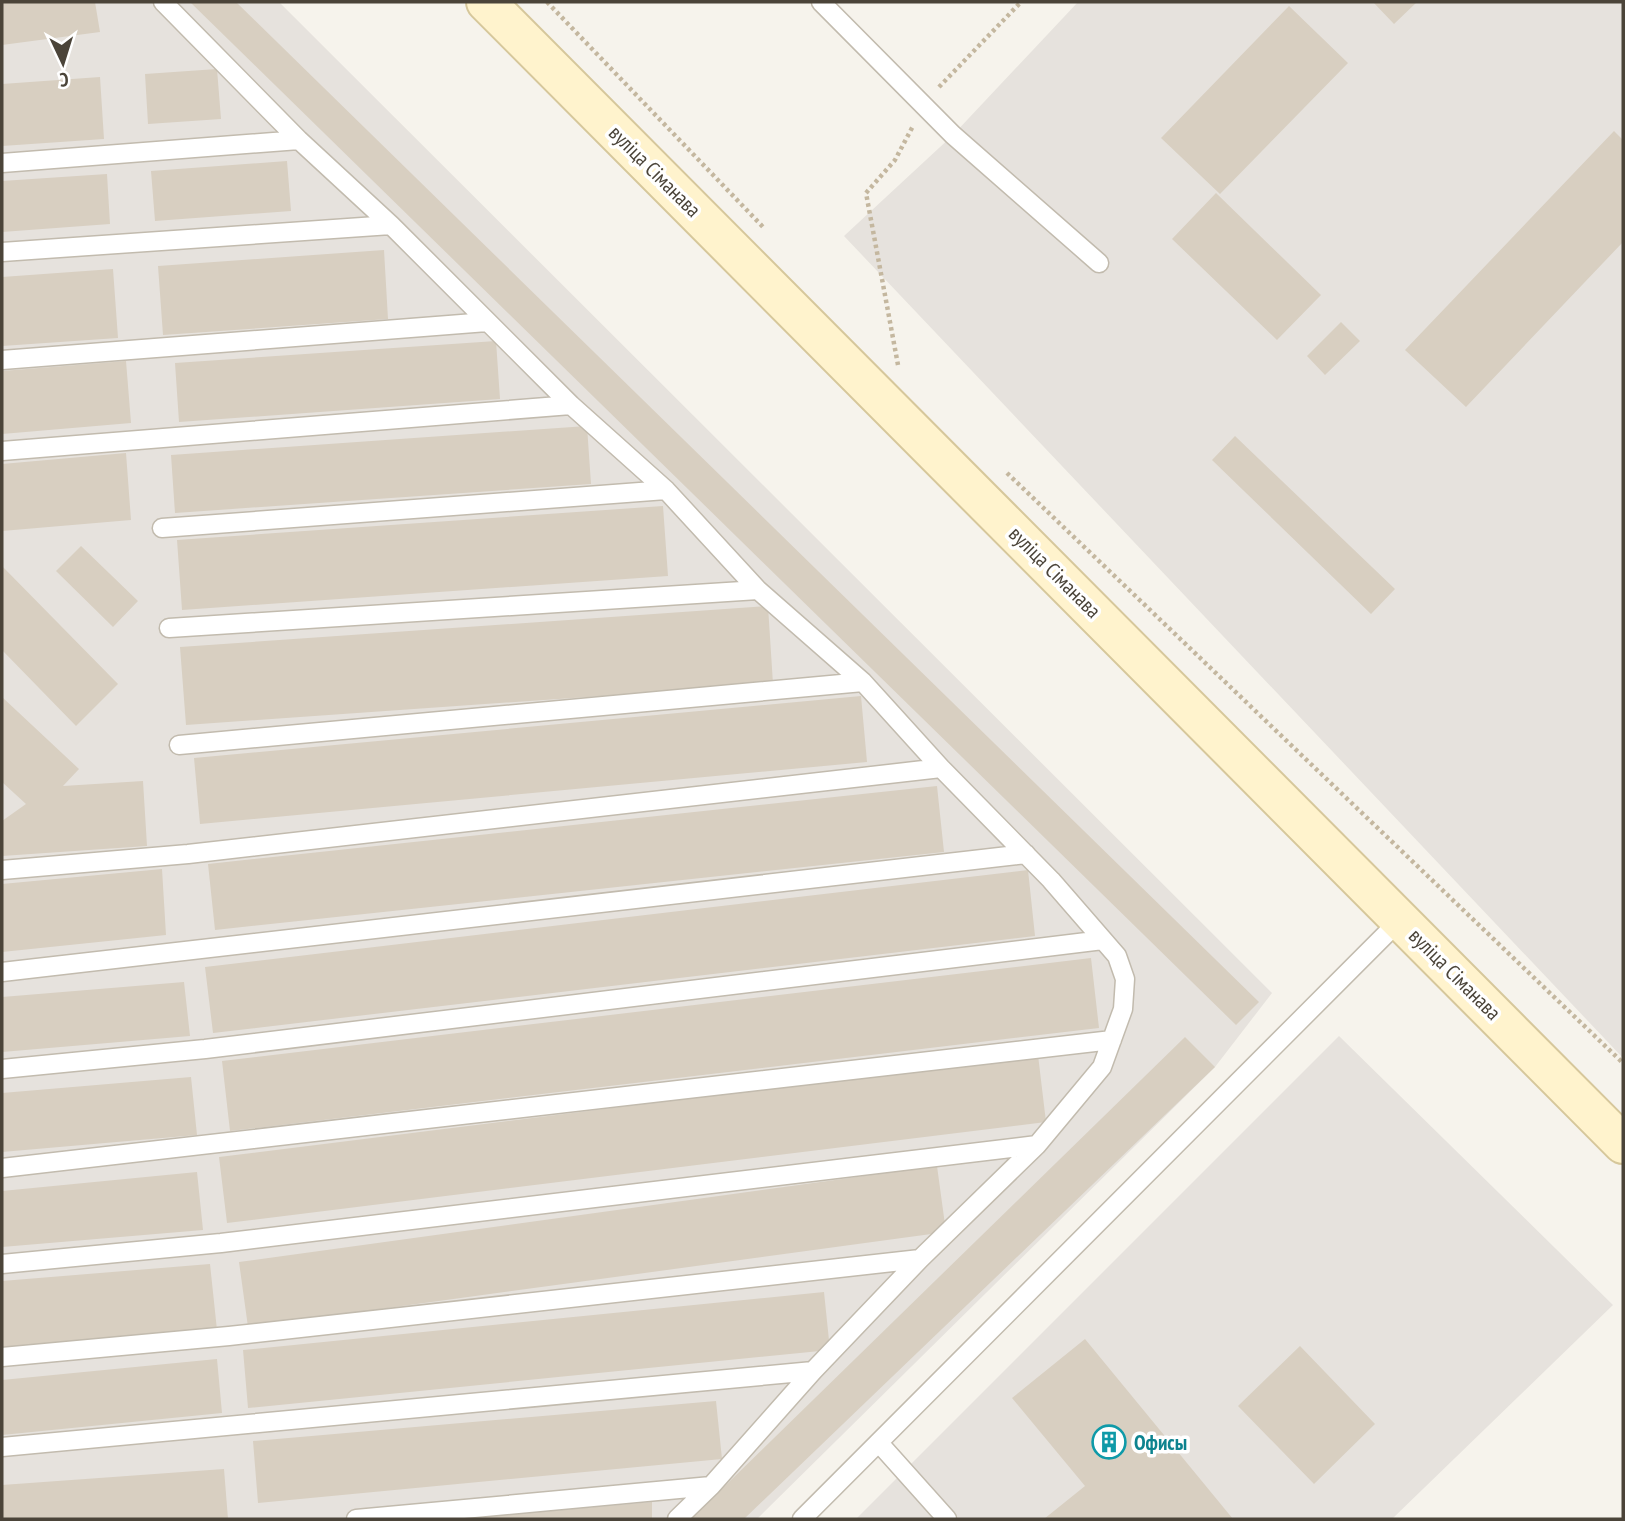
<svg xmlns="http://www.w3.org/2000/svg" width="1625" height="1521" font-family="'PT Sans Narrow',sans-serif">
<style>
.industrial{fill:#e6e2dd}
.building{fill:#d8cfc1}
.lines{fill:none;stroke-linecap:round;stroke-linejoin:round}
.lane-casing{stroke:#c2bbae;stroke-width:21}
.secondary-casing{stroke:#d6c79b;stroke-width:42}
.path{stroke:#c4b79f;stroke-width:4.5;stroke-dasharray:3.5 3.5;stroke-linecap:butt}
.lane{stroke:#fff;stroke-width:18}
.secondary{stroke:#fff3cd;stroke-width:38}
.labels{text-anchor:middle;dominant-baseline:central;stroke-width:7;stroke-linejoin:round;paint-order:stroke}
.street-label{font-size:21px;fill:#4b4439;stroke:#fff}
.culture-label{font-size:21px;font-weight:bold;fill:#0d838f;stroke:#fff;text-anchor:start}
</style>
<rect width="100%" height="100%" fill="#f6f3ec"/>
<path class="industrial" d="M2,2H279L1272,993L1215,1067L757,1519H2Z
M1078,2H1623V1058L844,236L953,135Z
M1339,1036L1613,1305L1392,1519H856Z"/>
<path class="building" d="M2,2H95L100,32L2,45Z
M190,2H236L1259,1002L1236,1025Z
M1373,2H1417L1394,24Z
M1289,6L1348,63L1220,194L1161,138Z
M217,69L221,119L148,124L145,74Z
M100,77L104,139L2,146V84Z
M1614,131L1623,140V242L1466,407L1405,350Z
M287,161L291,211L155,221L151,171Z
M107,174L110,224L2,232V181Z
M1216,193L1321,295L1277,340L1172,239Z
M384,250L388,319L163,335L158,266Z
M113,269L118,338L2,346V277Z
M1341,322L1360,341L1325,375L1307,356Z
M496,341L500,399L179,422L175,363Z
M126,361L131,423L2,434V371Z
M587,426L591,484L175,513L171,455Z
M1235,436L1395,589L1371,614L1212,460Z
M126,453L131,520L2,531V464Z
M663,506L668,576L182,610L177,540Z
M81,546L138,601L113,627L56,571Z
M2,566L118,684L76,726L2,650Z
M768,606L773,684L186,725L180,647Z
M861,696L867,762L200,824L194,758Z
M2,697L79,769L63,786L143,781L147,846L2,856V821L26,804L2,782Z
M937,786L944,852L215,930L208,864Z
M162,869L166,935L2,952V884Z
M1028,870L1035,936L213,1033L205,967Z
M1091,958L1099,1028L230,1131L222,1061Z
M184,982L190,1036L2,1052V997Z
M1185,1037L1215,1067L744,1519H691Z
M1038,1055L1046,1122L227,1223L219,1157Z
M191,1077L197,1135L2,1152V1093Z
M937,1166L946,1232L248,1327L239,1262Z
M197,1172L203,1230L2,1247V1191Z
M210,1264L217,1330L2,1348V1281Z
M824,1292L830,1350L248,1408L243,1350Z
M1085,1339L1233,1519H1044L1085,1486L1012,1398Z
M1300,1346L1375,1424L1314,1484L1238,1406Z
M217,1359L222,1413L2,1435V1380Z
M716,1401L722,1459L258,1503L253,1441Z
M224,1469L228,1519H2V1485Z
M652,1502V1519H483V1517Z"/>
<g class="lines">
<defs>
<path id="lane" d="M163,2L299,140L391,225L571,405L666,490L758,590L863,682L941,768L1051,880L1117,956L1125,979L1123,1009L1102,1067L1037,1145L920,1259L813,1371L711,1486L677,1519
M821,2L953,135L1099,263
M2,163L299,140
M2,252L391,225
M2,360L487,322
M2,451L571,405
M162,528L666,490
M169,628L758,590
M179,745L863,682
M2,870L188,854L941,768
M2,972L1026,854
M2,1069L205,1049L1103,940
M2,1168L1112,1040
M2,1264L221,1243L1037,1145
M2,1357L229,1336L920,1259
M879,1443L947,1519
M2,1447L813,1371
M356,1519L711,1486
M802,1519L1401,919"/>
<path id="secondary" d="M486,2L1623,1144"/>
</defs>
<use href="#lane" class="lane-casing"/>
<use href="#secondary" class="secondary-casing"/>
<path class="path" d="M547,2L764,228
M939,87L1021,2
M898,365L866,193L895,160L913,126
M1007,473L1623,1063"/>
<use href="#lane" class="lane"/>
<use href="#secondary" class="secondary"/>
</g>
<defs>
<symbol id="building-ring" viewBox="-11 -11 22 22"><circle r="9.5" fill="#fff" stroke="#0f9aa8" stroke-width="1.5"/><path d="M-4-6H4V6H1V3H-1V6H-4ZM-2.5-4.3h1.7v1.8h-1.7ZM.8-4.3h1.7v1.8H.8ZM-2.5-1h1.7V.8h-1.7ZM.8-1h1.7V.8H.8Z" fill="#0f9aa8"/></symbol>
</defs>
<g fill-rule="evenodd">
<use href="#building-ring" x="1090" y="1423" width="38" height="38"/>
</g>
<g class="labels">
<g class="street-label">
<text transform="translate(655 171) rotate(45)">вуліца Сіманава</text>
<text transform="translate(1055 572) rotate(45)">вуліца Сіманава</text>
<text transform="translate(1455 974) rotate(45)">вуліца Сіманава</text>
</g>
<g class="culture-label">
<text x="1134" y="1442">Офисы</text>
</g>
</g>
<rect width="1625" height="1521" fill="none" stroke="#4b4439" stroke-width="7"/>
<g transform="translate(63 63) rotate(176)" stroke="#ffffff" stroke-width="5" paint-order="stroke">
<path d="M0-5L12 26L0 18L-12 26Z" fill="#4b4439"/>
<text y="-10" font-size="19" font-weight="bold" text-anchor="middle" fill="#4b4439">С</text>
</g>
</svg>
